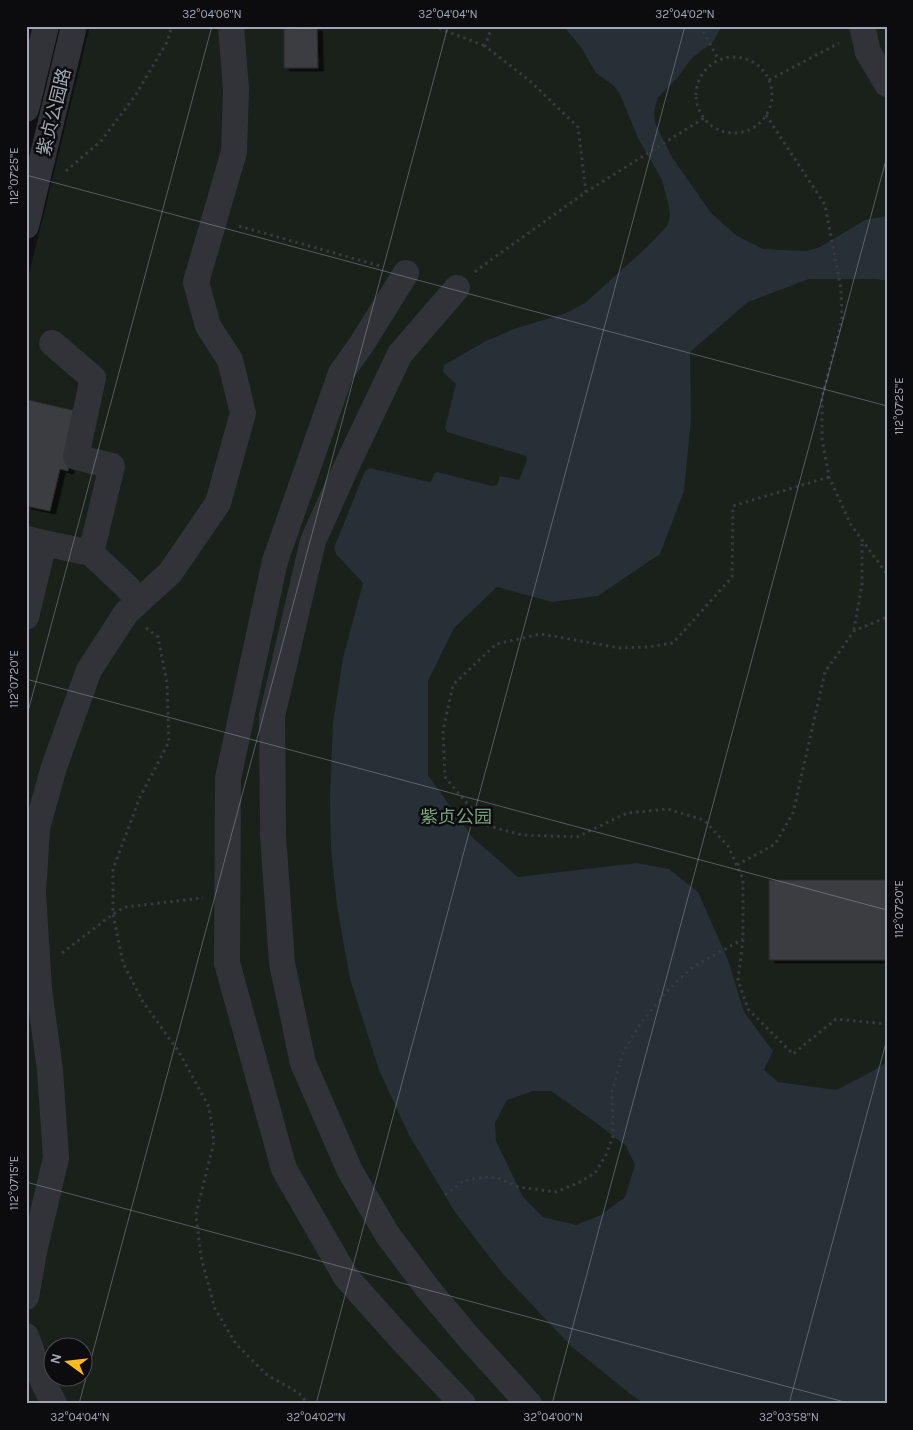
<svg xmlns="http://www.w3.org/2000/svg" width="913" height="1430" font-family="Karla,'Noto Sans SC',sans-serif">
<style>
.green{fill:#19211a;fill-rule:evenodd}
.water{fill:#272f37;fill-rule:evenodd}
.building{fill:#3a3c41;stroke:#2b2b2f;filter:url(#shadow)}
.lines{fill:none;stroke-linecap:round;stroke-linejoin:round}
.path{stroke:#383a3f;stroke-width:3;stroke-dasharray:2.5 4;stroke-linecap:butt}
.minor{stroke:#323338;stroke-width:26}
.ticks{fill:none;stroke:#a1a7b5;stroke-width:1;stroke-opacity:0.45}
.labels{text-anchor:middle;dominant-baseline:central;stroke-width:5;stroke-linejoin:round;paint-order:stroke}
.street-label{font-size:18px;fill:#a1a7b5;stroke:#0c0c0e}
.park-label{font-size:18px;fill:#77a27b;stroke:#0c0c0e}
.neatline{fill:none;stroke:#a1a7b5;stroke-width:2}
.ticks-label{font-size:12px;text-anchor:middle;fill:#a1a7b5}
</style>
<defs>
<filter id="shadow"><feDropShadow dx="5.5" dy="3" stdDeviation="0" flood-color="#0009"/></filter>
</defs>
<rect width="100%" height="100%" fill="#111113"/>
<path class="green" d="M90,26H887V1404H26V286ZM52,1348H82V1378H52Z"/>
<path class="water" d="M563,26H722L713,42L692,58L678,77L658,97L654,112L655,123L672,157L711,213L737,236L763,249L806,251L820,247L865,220L887,216V281L877,279H809L748,302L690,352L691,419L684,491L660,554L598,596L552,602L497,587L454,628L428,681V775L473,838L518,877L637,863L669,869L698,892L728,960L744,1012L773,1051L764,1070L778,1082L836,1090L871,1072L887,1062V1404H645L629,1393L571,1346L502,1273L455,1212L409,1135L379,1070L350,979L337,906L331,848L330,797L333,723L343,658L363,583L336,554L334,548L365,471L370,468L429,482H431L434,474L437,472L492,486L497,485L500,476L519,480L527,460L526,456L447,432L445,428L456,384L443,372L444,365L484,342L514,329L566,313L585,303L647,247L667,226L670,217L669,207L662,180L638,138L620,94L614,86L596,73L581,47ZM533,1091H551L595,1122L626,1146L635,1165L625,1197L601,1215L576,1225L543,1217L523,1197L496,1141L495,1123L507,1100Z"/>
<path class="building" d="M317,28L318,68H284V29Z
M28,400L81,412L68,471L60,469L50,511L26,506Z
M769,880H887V960H769Z"/>
<g class="lines">
<path class="path" d="M433,26L485,46
M492,26L485,46L530,81L578,127L586,192
M700,26L719,60
M696 95a38 38 0 1 1 76 0a38 38 0 1 1-76 0Z
M769,80L839,43
M766,115L825,205L841,289L842,319L822,397V439L829,477L851,525L887,574
M66,171L101,141L135,96L167,42L172,26
M239,226L380,266
M475,272L489,261L586,192L704,118
M829,477L733,506L732,577L673,643L647,647L620,648L541,634L496,644L453,685L443,731L445,777L485,825L522,835L577,837L627,813L668,809L704,820L728,846L743,879V939L738,980L748,1009L793,1054L836,1019L887,1024
M146,628L158,637L167,683L169,742L140,797L113,869V914L123,963L143,1002L179,1052L209,1107L214,1142L196,1214L201,1257L215,1309L236,1344L267,1375L299,1393L308,1404
M854,630L862,584V542
M737,865L775,844L793,813L825,672L854,631L887,617
M62,953L113,914L125,907L203,898
M445,1195L463,1181L484,1177L498,1178L518,1187L556,1192L578,1183L595,1173L606,1155L613,1136L612,1092L623,1052L641,1023L667,991L693,967L743,939"/>
<path class="minor" d="M862,26L868,52L887,84
M26,109L46,26
M26,226L74,26
M406,273L361,345L341,373L275,561L228,778L227,963L284,1169L346,1277L405,1343L463,1404
M457,288L400,354L348,463L313,541L272,716L273,835L282,963L303,1063L350,1171L387,1234L428,1289L470,1339L529,1404
M44,543L91,553L112,466L76,457L93,378L52,343
M91,553L127,587L139,601
M26,617L44,543L28,539
M26,1297L35,1247L56,1158L50,1070L39,989L33,893L37,828L54,767L89,670L126,613L170,573L218,503L243,413L230,360L208,326L196,282L234,152L236,89L231,26
M26,1336L41,1377L54,1404"/>
</g>
<path class="ticks" d="M26,175L887,406M26,679L887,910M26,719L212,26M26,1182L852,1404M79,1404L448,26M316,1404L685,26M552,1404L887,156M789,1404L887,1039"/>
<g class="labels">
<g class="street-label">
<text transform="translate(54 112) rotate(-76)">紫贞公园路</text>
</g>
<g class="park-label">
<text x="456" y="817">紫贞公园</text>
</g>
</g>
<rect width="913" height="1430" fill="none" stroke="#0c0c0e" stroke-width="55"/>
<g transform="translate(68 1362) rotate(285)"><circle r="24" fill="#0c0c0e" stroke="#484a51"/>
<path d="M0-4L9 19L0 12L-9 19Z" fill="#ffbb1d"/>
<text y="-8" font-size="14" font-weight="bold" text-anchor="middle" fill="#a1a7b5">N</text>
</g>
<rect x="28" y="28" width="858" height="1374" class="neatline"/>
<g class="ticks-label">
<text x="212" y="18">32°04'06"N</text>
<text x="448" y="18">32°04'04"N</text>
<text x="685" y="18">32°04'02"N</text>
<text transform="translate(14 176) rotate(-90)" y="4">112°07'25"E</text>
<text transform="translate(899 406) rotate(-90)" y="4">112°07'25"E</text>
<text transform="translate(14 679) rotate(-90)" y="4">112°07'20"E</text>
<text transform="translate(899 909) rotate(-90)" y="4">112°07'20"E</text>
<text transform="translate(14 1183) rotate(-90)" y="4">112°07'15"E</text>
<text x="80" y="1421">32°04'04"N</text>
<text x="316" y="1421">32°04'02"N</text>
<text x="553" y="1421">32°04'00"N</text>
<text x="789" y="1421">32°03'58"N</text>
</g>
</svg>
